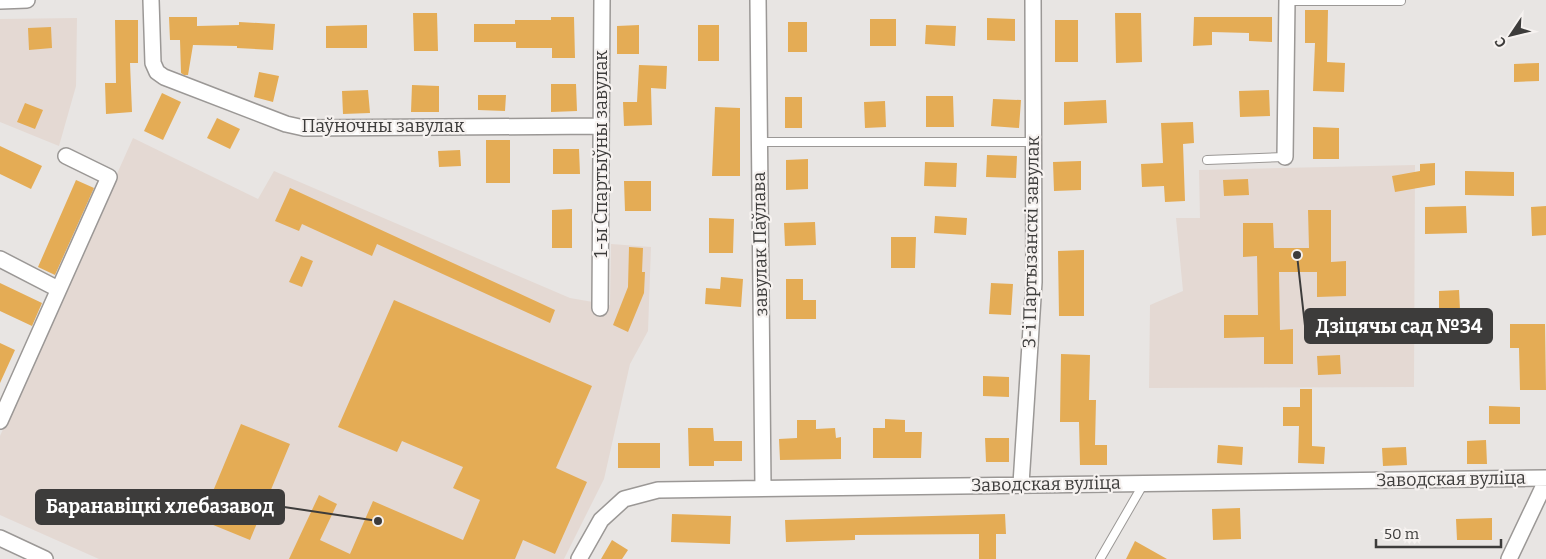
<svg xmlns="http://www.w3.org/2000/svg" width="1546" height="559" font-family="Bitter,serif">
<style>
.built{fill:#e4d9d3}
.building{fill:#e4ac55}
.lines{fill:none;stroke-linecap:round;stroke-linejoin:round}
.service-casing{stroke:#9b9896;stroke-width:10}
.minor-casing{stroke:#9b9896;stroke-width:18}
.service{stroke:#fff;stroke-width:8}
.minor{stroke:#fff;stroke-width:15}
.labels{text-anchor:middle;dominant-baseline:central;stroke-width:4.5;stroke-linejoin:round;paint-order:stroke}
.street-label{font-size:18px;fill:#3d3c3b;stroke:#f6f2f0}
.leader{fill:none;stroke:#3d3c3b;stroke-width:2}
.callout-dot{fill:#3d3c3b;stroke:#f6f2f0;stroke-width:2}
.callout{fill:#3d3c3b;stroke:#3d3c3b;stroke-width:2}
.callout-label{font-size:19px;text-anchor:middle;font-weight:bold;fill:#fff}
</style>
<rect width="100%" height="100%" fill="#e8e5e3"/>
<path class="built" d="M77,18L76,86L59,146L0,122V19Z
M133,138L258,199L274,171L570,298L610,305L611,244L651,247L648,331L630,364L604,479L564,559H99L0,515V436Z
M1415,165L1414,387L1149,388L1150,305L1183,291L1176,218H1200L1199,170Z"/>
<path class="building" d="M1305,10H1328L1327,62L1345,63L1344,92L1313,91L1315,43H1305Z
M413,13H437L438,51H414Z
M1115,13H1141L1142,62L1116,63Z
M169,17H197V26L239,25V22L275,24L273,50L237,48V46L193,45L188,75H184L181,73L180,40H170Z
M551,17H574L575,58H552V48H516V42H474V24H515V20H551Z
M1194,17H1272V42L1249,41V33L1212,32V45L1193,46Z
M987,18L1015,19V41L987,40Z
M870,19H896V46H870Z
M115,20H138V63H130L132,112L106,114L105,83H116Z
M1055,20H1078V62H1055Z
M788,22H807V52H788Z
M367,25V48H326V26Z
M639,25V54H617V26Z
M698,25H719V61H698Z
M926,25L956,26L955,46L925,44Z
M51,27L52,48L29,50L28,28Z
M1539,63V81L1514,82V64Z
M639,65L667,66L666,89L651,88L652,125L624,126L623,102H637Z
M259,72L279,76L273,102L254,97Z
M551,84H576L577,111L551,112Z
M412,85L439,86V112H411Z
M368,90L370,113L343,114L342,91Z
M1269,90L1270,116L1240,117L1239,91Z
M162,93L181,102L163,140L144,131Z
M478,95H506L505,111L478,110Z
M926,96H953L954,127H926Z
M785,97H802V128H785Z
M993,99L1021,100L1019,128L991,126Z
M1106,100L1107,123L1064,125V102Z
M885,101L886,127L865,128L864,102Z
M25,103L43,110L35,129L17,122Z
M715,107L740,108V176H712Z
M217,118L240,129L230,149L207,138Z
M1193,122L1194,143L1183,144L1185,201L1165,202L1164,186L1142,187L1141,164L1163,163L1161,123Z
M1313,127L1339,128V159H1313Z
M486,140H510V183H486Z
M0,146L42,166L31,189L0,174Z
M553,149H579L580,174H553Z
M460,150L461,166L439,167L438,151Z
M987,155L1017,156L1016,178L986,177Z
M808,159V189L786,190V160Z
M1081,161V190L1054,191L1053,162Z
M925,162L957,163L956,187L924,186Z
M1435,163V185L1395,192L1392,176L1420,171V164Z
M1465,171L1514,172V196L1465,195Z
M1248,179L1249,195L1224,196L1223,180Z
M76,180L94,188L55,275L38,267Z
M624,181H651V211H625Z
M290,188L555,310L550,323L377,244L372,256L302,224L299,231L275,221Z
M1466,206L1467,233L1425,234V207Z
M1546,206V235L1532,236L1531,207Z
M572,209V248H552V210Z
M1308,210H1331V262L1346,261V296L1317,297V272H1279L1280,330L1293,329V364H1264V337L1224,338V315H1258L1257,256L1243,257V223H1273L1274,248H1309Z
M935,216L967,218L966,235L934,233Z
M709,218L734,219L733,253H709Z
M815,222L816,245L785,246L784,223Z
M891,237H916L915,268H891Z
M629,247L643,248L642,272H645L644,293L628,332L613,325L628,287Z
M1084,250V316H1059L1058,251Z
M301,256L313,261L302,287L289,282Z
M721,277L743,279L741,307L705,304L706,288L720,289Z
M786,279H803V300H816V319H786Z
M0,283L42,303L32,326L0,311Z
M991,283L1013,284L1011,315L989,314Z
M1459,290L1460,310L1439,311V291Z
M394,300L592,386L556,468L587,482L555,554L523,540L515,559H289L319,495L337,504L320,540L350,554L373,501L463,540L480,500L453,488L463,467L402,441L397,452L338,427Z
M1510,324H1545L1546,390H1520L1519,348H1510Z
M0,343L15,350L0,383Z
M1061,354L1090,355L1089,400H1096L1095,445H1107V465H1080L1079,422H1060Z
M1340,355L1341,374L1318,375L1317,356Z
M983,376L1009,377V397L983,396Z
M1300,389H1312V446L1325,447L1324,464L1298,463L1299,426H1283V407H1300Z
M1489,406L1520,407V424H1489Z
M885,419L905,420V432H922L921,458H873V428H885Z
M797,420H816V429L835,428L836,438L841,437V459L780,460L779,439L797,438Z
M241,424L290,444L250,540L201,520Z
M688,428H713L714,441H742V461H714V466H689Z
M985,438H1009V462H986Z
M1486,440L1487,464H1467V441Z
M618,443H660V468H618Z
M1218,445L1243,447L1242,465L1217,463Z
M1406,447L1407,465L1383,466L1382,448Z
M1240,508L1241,539L1213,540L1212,509Z
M672,514L731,516L730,544L671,542Z
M1005,514L1006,534H996V559H979V534L855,535V540L786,542L785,520Z
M1492,518V540H1457L1456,519Z
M612,540L628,550L622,559H601Z
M1135,541L1167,559H1126Z"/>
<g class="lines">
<defs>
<path id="service" d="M1287,1H1401
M759,142H1034
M1207,160L1285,157
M1100,559L1144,483"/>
<path id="minor" d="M151,0L153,63L157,72L164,77L286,124L304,128L601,126
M758,0L763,487
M0,1L27,0
M1285,157L1287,0
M0,259L58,289
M600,308L602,0
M0,421L109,177L66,156
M1021,484L1034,282L1033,0
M0,538L45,559
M579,559L601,520L624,499L658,490L1546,478
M1509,559L1546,481"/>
</defs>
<use href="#service" class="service-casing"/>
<use href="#minor" class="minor-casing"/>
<use href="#service" class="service"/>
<use href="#minor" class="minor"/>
</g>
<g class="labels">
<g class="street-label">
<text x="383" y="126">Паўночны завулак</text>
<text transform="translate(601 154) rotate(-90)">1-ы Спартыўны завулак</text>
<text transform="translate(1031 242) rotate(-89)">3-і Партызанскі завулак</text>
<text transform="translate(760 244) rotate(-91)">завулак Паўлава</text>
<text transform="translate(1451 479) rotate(-1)">Заводская вуліца</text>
<text transform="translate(1046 484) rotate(-1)">Заводская вуліца</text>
</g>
</g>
<path class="leader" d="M1297 255L1305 326M378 521L284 507"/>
<g class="callout-dot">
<circle cx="1297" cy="255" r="5"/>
<circle cx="378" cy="521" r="5"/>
</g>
<g class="callout">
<rect x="1305" y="309" width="187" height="34" rx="5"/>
<rect x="36" y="490" width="248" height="34" rx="5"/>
</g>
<g class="callout-label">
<text x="1399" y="333">Дзіцячы сад №34</text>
<text x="160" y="513">Баранавіцкі хлебазавод</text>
</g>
<g transform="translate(1511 35) rotate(235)" stroke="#f6f2f0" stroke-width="4" paint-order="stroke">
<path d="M0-4L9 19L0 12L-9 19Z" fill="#3d3c3b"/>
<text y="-8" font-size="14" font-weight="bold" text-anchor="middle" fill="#3d3c3b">С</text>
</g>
<path d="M1376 539v8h125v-8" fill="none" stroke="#3d3c3b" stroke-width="2.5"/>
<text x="1384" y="539" font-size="15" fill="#3d3c3b" stroke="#f6f2f0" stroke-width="4" paint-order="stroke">50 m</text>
</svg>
